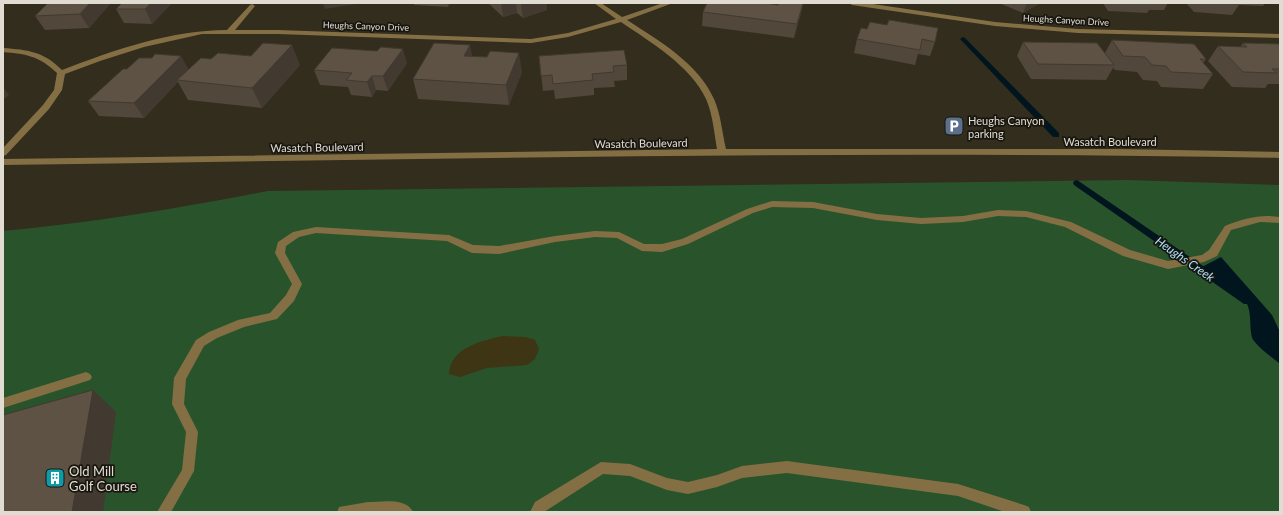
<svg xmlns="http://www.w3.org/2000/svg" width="1283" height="515" font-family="Lato,sans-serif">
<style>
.green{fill:#29542b}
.sand{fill:#3d3514}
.water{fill:#01151e}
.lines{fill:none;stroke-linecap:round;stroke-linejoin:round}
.stream{fill:#01151e;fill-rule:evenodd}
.minor{fill:#846f44;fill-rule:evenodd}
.wall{fill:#51473a}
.shaded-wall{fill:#423930}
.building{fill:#5e5244;stroke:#423930}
.labels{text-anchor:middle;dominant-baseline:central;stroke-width:3.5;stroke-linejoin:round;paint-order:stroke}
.far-street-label{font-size:9px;fill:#e0dcd2;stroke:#18160f}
.poi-label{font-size:11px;fill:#e0dcd2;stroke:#18160f;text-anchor:start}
.street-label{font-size:11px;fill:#e0dcd2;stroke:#18160f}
.water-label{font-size:12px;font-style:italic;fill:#aae4fe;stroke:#18160f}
.near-poi-label{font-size:13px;fill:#e0dcd2;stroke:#18160f;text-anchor:start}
</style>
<rect width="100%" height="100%" fill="#332d1e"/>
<path class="green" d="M1127,180L1280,185V512H3V231C92,223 180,208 268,191Z"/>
<path class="sand" d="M502,336L526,337L535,340L539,349L535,359L527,365L487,368L460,377L449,374C450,348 481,341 502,336Z"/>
<path class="water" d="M1221,257L1272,315L1280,332V364C1272,357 1261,350 1254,341C1248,333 1253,314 1246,302C1239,291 1209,276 1196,270Z"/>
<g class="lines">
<path class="stream" d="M963,37L965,38L1059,133V137H1053L961,40L960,39Z
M1077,180L1250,298L1252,301L1250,304H1244L1074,185L1073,183L1074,181Z"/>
<path class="minor" d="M594,3H601L622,17L663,3H673L627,20C658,40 698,63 714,99C721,115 722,132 726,149H1118L1280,152V158C854,150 429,159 3,165V159L717,149C714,133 713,115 706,99C691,66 649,41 621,22L568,37L531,43L278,34H202L144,47L100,61L65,74L62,90L49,109L6,155L3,156V148L43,105L54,90L57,73C39,56 27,54 3,52V48C28,50 43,51 62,70C114,50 171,30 227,30L250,5L252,4L255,6L235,30H278L531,39L568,33L616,19Z
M849,3H866L995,22L1078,29L1280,34V38L1078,33L995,26L852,5Z
M772,201L813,202L877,214L921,218L963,216L998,210L1026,211L1071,222L1130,250L1168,261L1202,255L1209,250L1225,226C1243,219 1260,214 1280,217V223L1260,222L1231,230L1217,256L1204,262L1168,269L1123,256L1065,227L1026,217L998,216L963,222L921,224L877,220L813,208L772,207L753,213L688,244L662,252L642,251L617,238L595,237L555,242L499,254L472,253L447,241L316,233L299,237L286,246L285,253L302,284L294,301L277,319L244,327L217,338L204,346L186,379L184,404L198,432L194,471L171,512H157L182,470L186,432L172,404L174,378L196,340L209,332L238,320L270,313L286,295L292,284L275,253L278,242L293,232L316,227L449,235L473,245L499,246L555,236L595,231L619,232L644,244H662L682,239L747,209Z
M86,372L90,374L92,377L90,380L3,408V398Z
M787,461L958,484L1024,505L1029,507L1031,512H1005L958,496L787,473L742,478L717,487L688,494L667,490L630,476L603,474L544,512H530L535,502L601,462L630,464L667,478L688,482L717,475L742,466Z
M368,502C381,502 406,497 413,512H337L339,507Z"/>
</g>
<path class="wall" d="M111,3L89,28L45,30L35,16Z
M172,3L152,24L124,23L116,9Z
M414,3H451L448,7L414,5Z
M488,3H546L547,10L523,18L517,13L503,17Z
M778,3H803L801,13L794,38L702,26L703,12L778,5Z
M999,3H1040L1023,13Z
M1103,3H1168L1164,10H1149L1147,13L1108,11Z
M1186,3H1265L1263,6L1239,5L1232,15L1194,12Z
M867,29L935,42L930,56L918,54L915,65L854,53L857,39Z
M1112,40L1206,59L1203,63L1213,74L1203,89L1161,87L1157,81L1143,80L1137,72L1115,70L1113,68L1106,80L1031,79L1017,56L1023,42L1105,53Z
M1243,43L1280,44V84H1268L1265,88L1232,87L1208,61L1218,46L1240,47Z
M472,56L522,72L509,105L418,99L413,79Z
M539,56L627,65V80L614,81L615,87L594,88V95L555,99L554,90L543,91Z
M211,59L300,65L262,108L188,100L178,82L144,118L99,116L88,101L188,70Z
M407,63L388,91L376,90L372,97L351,95L348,87L320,85L314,70Z"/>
<path class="shaded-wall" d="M90,3H111L89,28L80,14Z
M151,3H172L152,24L145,9Z
M323,3H356V4L325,9Z
M448,3H451L448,7Z
M501,3H516L517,13L503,17Z
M521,3H546L547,10L523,18Z
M803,3L801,13L794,38L797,24Z
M1027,3H1040L1023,13Z
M292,45L300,65L262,108L252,88Z
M470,45L474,65L464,56Z
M403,49L407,63L388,91L383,76Z
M519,53L522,72L509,105L506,85Z
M181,56L189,70L177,80L178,82L144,118L134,103Z
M372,76L376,90L372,97L367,82Z
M3,87L9,95L3,100Z
M93,390L116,412L103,512H72Z"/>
<path class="building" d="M48,3H90L80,14L35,16Z
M122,3H151L145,9H116Z
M707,3H766L778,5V3H803L797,24L703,12Z
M889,20L938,28L935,42L922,39L920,50L857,39L861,28L867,29L870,22L887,25Z
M1112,40L1194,44L1206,59H1200L1213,74L1171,72L1166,66L1152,65L1145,57L1123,56Z
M1023,42L1097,43L1114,65L1038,64Z
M263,43L292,45L252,88L177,80L201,58L211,59L218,53L251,56Z
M434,43L470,45L464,56L487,57L490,51L519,53L506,85L413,79Z
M1243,43L1280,44V69H1272L1277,73L1243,72L1218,46L1247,47Z
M381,47L403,49L383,76H372L367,82L346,80L352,73L314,70L332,48L377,51Z
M624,50L627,65L613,66L614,72L592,74L593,80L553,84L552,75L541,76L539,56Z
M155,54L181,56L134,103L88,101L123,69H127L139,58H152Z
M93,390L72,512H3V415Z"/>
<defs>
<symbol id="parking-square" viewBox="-11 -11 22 22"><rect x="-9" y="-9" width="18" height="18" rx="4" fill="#5c6f8a" stroke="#18160f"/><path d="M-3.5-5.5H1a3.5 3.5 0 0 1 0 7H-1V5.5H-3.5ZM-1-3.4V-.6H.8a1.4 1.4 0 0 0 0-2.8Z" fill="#fff"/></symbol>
<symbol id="building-square" viewBox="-11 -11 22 22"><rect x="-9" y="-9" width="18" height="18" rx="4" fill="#0f9aa8" stroke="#18160f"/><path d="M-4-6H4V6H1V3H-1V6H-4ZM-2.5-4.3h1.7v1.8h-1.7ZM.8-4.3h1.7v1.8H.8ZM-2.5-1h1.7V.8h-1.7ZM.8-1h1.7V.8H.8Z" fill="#fff"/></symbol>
</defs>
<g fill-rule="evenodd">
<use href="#parking-square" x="943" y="115" width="22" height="22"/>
<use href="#building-square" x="44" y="467" width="22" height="22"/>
</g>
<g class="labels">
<g class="far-street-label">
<text transform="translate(1066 20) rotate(3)">Heughs Canyon Drive</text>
<text transform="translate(366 26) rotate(2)">Heughs Canyon Drive</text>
</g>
<g class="poi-label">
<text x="968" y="120">Heughs Canyon<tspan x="968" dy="13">parking</tspan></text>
</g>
<g class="street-label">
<text x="1110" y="141">Wasatch Boulevard</text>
<text transform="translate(641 143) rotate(-1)">Wasatch Boulevard</text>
<text transform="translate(317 147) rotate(-1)">Wasatch Boulevard</text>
</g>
<g class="water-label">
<text transform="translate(1185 259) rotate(35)">Heughs Creek</text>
</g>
<g class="near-poi-label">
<text x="69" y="471">Old Mill<tspan x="69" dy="15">Golf Course</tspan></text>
</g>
</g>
<rect width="1283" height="515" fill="none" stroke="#e0dcd2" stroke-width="8"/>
</svg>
